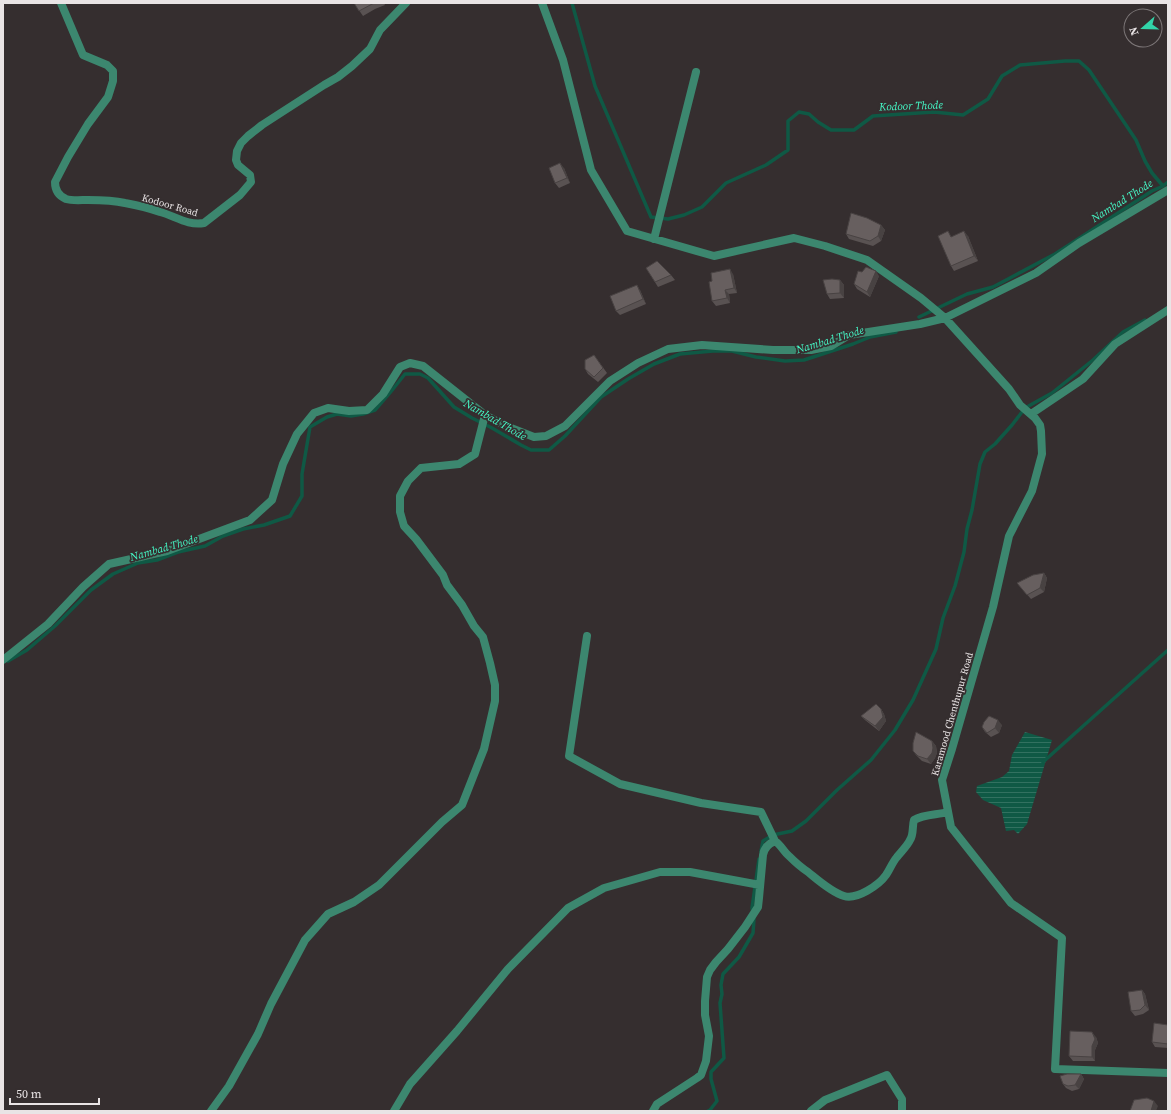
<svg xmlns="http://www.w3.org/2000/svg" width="1171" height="1114" font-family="'Source Serif 4',serif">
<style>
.water{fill:url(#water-rules)}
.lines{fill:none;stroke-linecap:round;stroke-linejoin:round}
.stream{stroke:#0f5945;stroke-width:3.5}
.street{stroke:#3c876f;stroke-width:8}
.wall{fill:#595252}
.shaded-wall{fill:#484242}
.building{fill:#675f5f;stroke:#484242}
.labels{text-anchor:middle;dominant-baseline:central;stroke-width:3.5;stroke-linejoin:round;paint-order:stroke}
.street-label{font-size:10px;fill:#e9e4e5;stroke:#352e2f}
.water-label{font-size:11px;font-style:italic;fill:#45f8c6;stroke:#352e2f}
</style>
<defs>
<pattern id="water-rules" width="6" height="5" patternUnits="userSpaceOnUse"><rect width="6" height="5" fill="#0f5945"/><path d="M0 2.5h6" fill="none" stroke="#327160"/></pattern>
</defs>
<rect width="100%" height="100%" fill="#352e2f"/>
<path class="water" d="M1025,732L1052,740L1027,824L1018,834L1014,830L1006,831L1001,808L983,800L976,792L977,786L1002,777L1009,771L1012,755Z"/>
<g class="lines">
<path class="stream" d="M572,3L595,86L651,217L668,219L684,215L702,207L726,183L766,165L788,150V121L799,112L809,114L818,122L831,130H854L873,116L934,112L963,115L988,99L1002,76L1020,65L1065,61H1079L1089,70L1136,140L1145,161L1152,173L1163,186L1168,182
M919,317L967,294L993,287L1055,254L1152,191L1163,186
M8,661L27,650L55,626L91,590L113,574L138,563L157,560L178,552L205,546L223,536L243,529L264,525L290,516L302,496V474L310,427L327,417L337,414L351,416L363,414L375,410L393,389L405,374H420L428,378L454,407L472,418L492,428L521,445L531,450H549L565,436L601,397L628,379L654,364L680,354L713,351H732L756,357L785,361L804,360L853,344L870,337L896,332
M1043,762L1168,650
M761,851L763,841L773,835L792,831L806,821L837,790L871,760L895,730L913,700L936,649L943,618L955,586L964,552L967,529L972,510L980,464L985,452L995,444L1012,425L1025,408L1052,393L1093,360L1123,332L1145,320
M708,1111L710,1110L717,1101L711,1079V1072L724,1058L720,1003L722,994L721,985L723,974L739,957L753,933L754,919L752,908L759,859"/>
<path class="street" d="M61,3L83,55L107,65L113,71V81L108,97L88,124L68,157L55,182C55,190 59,196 66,199C72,201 81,200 88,200C100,200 112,200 125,203C136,205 149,208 160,212C175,216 188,226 204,223L240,195L251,182L250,175L238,165L236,160L237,151L241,143L248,136L262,125L279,114L324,85L338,77L352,66L370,49L380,30L406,3
M542,3L563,60L591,170L627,231L714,256L794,238L825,246L867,260L921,298L945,318L1009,389L1020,405L1035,418L1040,425L1041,431L1042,454L1032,491L1009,536L993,607L952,749L942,780L951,827L1011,903L1062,938L1055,1069L1168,1073
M654,239L696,72
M1031,414L1083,379L1115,344L1168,310
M587,636L569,756L620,784L701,803L761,812L775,841
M3,660L48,624L83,587L109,564L167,551L250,520L272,500L283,464L297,434L314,413L328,408L349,411L367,410L383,394L400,367L410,363L423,366L485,415L506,426L534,437L546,436L565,426L610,381L638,363L668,349L702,345L773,350H811L831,346L849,335L920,324L945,318L1036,273L1079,243L1168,190
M211,1111L229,1086L258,1034L271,1004L305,940L328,914L354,902L379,885L442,822L462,805L484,749L495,701V685L490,663L483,637L474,626L462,605L447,585L443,575L416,539L404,526L400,512V496L408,481L421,468L459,464L475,454L485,415
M394,1111L410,1084L457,1031L508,969L568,908L604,888L660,872H690L760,885
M653,1111L657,1104L697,1078L701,1075L706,1061L709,1036L705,1015V1001L707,977L710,970L716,962L728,949L745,927L758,907L759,898L763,855C764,848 768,844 775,841C781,845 784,852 789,856C795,862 802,868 808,872C818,880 831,892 844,896C857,900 879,885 886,875C890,869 892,863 897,857C900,853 908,845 910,840C914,834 912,826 914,820C924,814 937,815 948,812
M811,1111L825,1100L887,1075L902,1099V1111"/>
</g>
<path class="wall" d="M354,3H384L385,5L375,9L363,16Z
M564,168L570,183L559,188L555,183Z
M881,225L885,230L881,241L873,246L849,239L846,234Z
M968,236L978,261L954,271L951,266L952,237Z
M646,268L671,275L675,280L658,287Z
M733,274L737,293L729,294L730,303L716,306L712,301Z
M879,276L870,297L857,289L854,284Z
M840,280L844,285V298L830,299L827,294Z
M640,290L646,304L620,315L616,311Z
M594,355L607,373L598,382L588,374L585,369Z
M1044,573L1047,578L1044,592L1031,599L1017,583Z
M881,709L884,714L886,721L879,731L865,720L861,716Z
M1002,725L999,733L991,737L985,732L982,727Z
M932,741L936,746L937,753L935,758L931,764L922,761L916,755L913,751Z
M1142,990L1145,994L1149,1010L1143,1014L1135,1016L1131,1011Z
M1168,1025V1048L1155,1047L1152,1042Z
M1096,1037L1098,1043L1095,1050V1061H1073L1069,1056Z
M1081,1074L1084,1079L1079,1089L1072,1091L1066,1088L1063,1084Z"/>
<path class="shaded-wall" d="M560,163L564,168L570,183L567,178Z
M881,225L885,230L881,241L878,236Z
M964,231L968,236L978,261L974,256Z
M730,269L733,274L737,293L734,288Z
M876,271L879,276L870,297L867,292Z
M840,280L844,285V298L840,293Z
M637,285L640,290L646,304L643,299Z
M725,290L729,294L730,303L727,298Z
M1044,573L1047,578L1044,592L1040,588Z
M881,709L884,714L886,721L879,731L875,726Z
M998,720L1002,725L999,733L995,728Z
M932,741L936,746L937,753L935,758L931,764L927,759Z
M1142,990L1145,994L1149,1010L1145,1005Z
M1092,1032L1096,1037L1098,1043L1095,1050V1061L1092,1057Z
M1081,1074L1084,1079L1079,1089L1075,1085Z
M1154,1101L1158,1106L1156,1111H1151Z"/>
<path class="building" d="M354,3H374L359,11Z
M560,163L567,178L555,183L549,168Z
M851,213L867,218L881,225L878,236L870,241L846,234Z
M948,231L951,237L964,231L974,256L951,266L938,236Z
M657,261L671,275L655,282L646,268Z
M866,267L876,271L867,292L854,284L858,271L862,272Z
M730,269L734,288L725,290L727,298L712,301L709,282L712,281L711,273Z
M832,279L840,280V293L827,294L823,280Z
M637,285L643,299L616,311L610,296Z
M594,355L603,368L594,377L585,369V360Z
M1044,573L1040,588L1027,595L1017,583L1033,575Z
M876,704L881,709L883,717L875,726L861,716Z
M989,716L998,720L995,728L987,733L982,727L984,722Z
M916,732L932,741L933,748L932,753L927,759L918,756L913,751V743Z
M1142,990L1145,1005L1140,1010L1131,1011L1128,992Z
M1154,1023L1168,1025V1044L1152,1042Z
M1070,1031L1092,1032L1095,1039L1092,1046V1057L1069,1056Z
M1067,1074H1081L1075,1085L1068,1086L1063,1084L1060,1076Z
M1147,1098L1154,1101L1151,1111H1130L1134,1100Z"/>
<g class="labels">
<g class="street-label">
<text transform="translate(170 205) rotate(16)">Kodoor Road</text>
<text transform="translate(952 714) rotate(-74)">Karamood Chenthupur Road</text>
</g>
<g class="water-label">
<text transform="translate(911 106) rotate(-2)">Kodoor Thode</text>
<text transform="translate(1122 201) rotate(-32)">Nambad Thode</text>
<text transform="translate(830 340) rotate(-17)">Nambad Thode</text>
<text transform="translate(495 420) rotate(30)">Nambad Thode</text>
<text transform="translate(164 548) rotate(-16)">Nambad Thode</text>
</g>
</g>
<rect width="1171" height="1114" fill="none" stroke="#e9e4e5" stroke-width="8"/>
<g transform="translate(1143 28) rotate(250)"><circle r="19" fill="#352e2f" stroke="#7d7778"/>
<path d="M0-3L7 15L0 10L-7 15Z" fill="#32d4a9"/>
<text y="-6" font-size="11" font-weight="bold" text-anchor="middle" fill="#e9e4e5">N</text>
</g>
<path d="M10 1098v6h89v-6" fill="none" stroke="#e9e4e5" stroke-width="2"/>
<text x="16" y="1098" font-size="12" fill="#e9e4e5" stroke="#352e2f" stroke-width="3" paint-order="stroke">50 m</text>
</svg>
